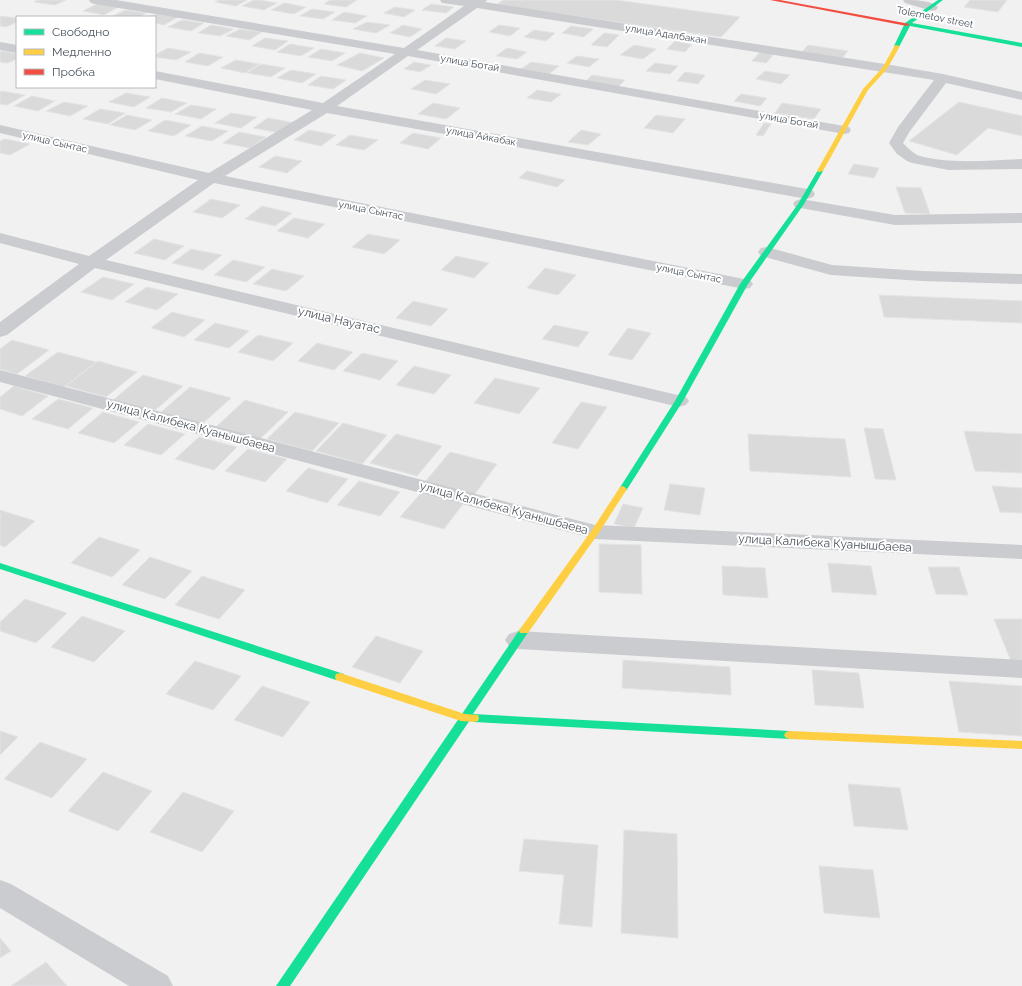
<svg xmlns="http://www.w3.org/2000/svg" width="1022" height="986" font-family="Raleway,sans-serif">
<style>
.building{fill:#dadadb;stroke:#e2e3e4}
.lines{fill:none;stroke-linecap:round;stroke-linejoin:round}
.street{fill:#cbcccf;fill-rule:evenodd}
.fast{fill:#16e098;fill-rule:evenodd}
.slow{fill:#ffcf43;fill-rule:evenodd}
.jam{fill:#f24e42;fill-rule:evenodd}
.labels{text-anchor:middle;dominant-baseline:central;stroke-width:4;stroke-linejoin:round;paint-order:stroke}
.far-street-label{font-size:10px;fill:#49525c;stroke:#fff}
.street-label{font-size:12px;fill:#49525c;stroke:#fff}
</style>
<rect width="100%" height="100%" fill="#f1f1f1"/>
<path class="building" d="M38,0H66L55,5L34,2Z
M219,0H247L236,6L215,2Z
M254,0H259L277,3L264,10L242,6Z
M330,0H357L346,7L324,4Z
M503,0H616L740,17L721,37L496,5Z
M970,0H1007L998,12L964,7Z
M284,3L306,7L294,14L271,10Z
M97,4L118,7L104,15L83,11Z
M431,4L454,7L446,13L422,10Z
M395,7L415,10L404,17L384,13Z
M312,9L335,12L323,19L300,16Z
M125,10L146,13L139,17H111Z
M344,12L367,16L355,23L332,20Z
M157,14L178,17L164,25L155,23V17H150Z
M0,16L17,18V22L6,27L0,26Z
M182,20L204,23L191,31L168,27Z
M367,22L390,25L376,33L353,29Z
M211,25L234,29L220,36L198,33Z
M403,25L422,29L410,37L390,33Z
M499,25L520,28L510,36L489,32Z
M571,26L593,29L584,37L562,33Z
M240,29L262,32L249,40L226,36Z
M534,30L555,33L546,41L524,37Z
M604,33L619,35L607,47L591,45Z
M265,38L288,41L275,50L252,46Z
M446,38L466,41L455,49L435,46Z
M675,41L692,44L685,52L667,49Z
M290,44L314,48L301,56L277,52Z
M634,45L656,49L643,59L620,55Z
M808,45L848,51L842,58L802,52Z
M168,48L191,52L176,60L155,57V55Z
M507,48L527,52L517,59L496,56Z
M321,49L345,53L332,61L308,57Z
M2,51L17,54V59L7,63L0,62V52Z
M760,52L774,54L766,63L752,61Z
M199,53L223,57L208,66L185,62Z
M360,53L384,58L362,71L337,65Z
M577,56L599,59L589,67L567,63Z
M236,60L259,64L245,73L221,68Z
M414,62L431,65L420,72L404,69Z
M531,62L559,66L549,74L521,69Z
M655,63L678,66L670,74L646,71Z
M261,64L285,68L271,77L247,73Z
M291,70L316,74L302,83L277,78Z
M765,71L790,75L781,84L756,79Z
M685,72L705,75L698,84L677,81Z
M592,75L625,80L618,87L585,82Z
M321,76L346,80L333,89L308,85Z
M425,80L450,84L436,94L411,89Z
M537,90L561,94L551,102L527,98Z
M1,91L25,95L7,105L0,104V92Z
M126,93L150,97L134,107L109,102Z
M741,94L767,98L760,106L734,101Z
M32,96L55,101L38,111L14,106Z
M162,98L187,103L171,112L146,108Z
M64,102L88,106L70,116L46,111Z
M959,102L1022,116V136L988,128L957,155L909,141Z
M433,103L460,108L446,119L418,114Z
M782,103L821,109L814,119L775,113Z
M191,105L216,109L201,119L175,114Z
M100,109L125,113L108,124L83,119Z
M231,113L257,117L241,128L215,123Z
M127,115L152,120L135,130L110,125Z
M656,115L685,119L673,133L644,128Z
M268,118L295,123L280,133L253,128Z
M165,120L191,125L174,136L148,131Z
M764,123L771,124L763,136L756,135Z
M202,126L228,131L212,141L185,136Z
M309,130L336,135L321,146L294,140Z
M581,130L601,134L588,145L568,142Z
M239,132L266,137L250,148L223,143Z
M413,133L441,138L428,149L400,143Z
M350,135L378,140L364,150L336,145Z
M5,139L30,144L10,155L0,153V141Z
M275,156L302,161L287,173L259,167Z
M854,164L879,168L874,178L848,174Z
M527,171L565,180L557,187L519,178Z
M896,187L921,188L930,214L905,213Z
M211,199L240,205L222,218L193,212Z
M262,206L292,213L275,226L245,219Z
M294,218L325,224L308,238L277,231Z
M368,234L400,240L384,254L352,247Z
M154,239L184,246L165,260L134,253Z
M191,249L222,255L203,270L172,263Z
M456,256L489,263L474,278L441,270Z
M233,260L265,267L246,282L214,275Z
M545,268L576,275L558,295L527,288Z
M272,269L304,276L286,291L253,284Z
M103,277L134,284L112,300L81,292Z
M147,287L178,294L157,310L125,302Z
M879,295L1022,301V323L884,317Z
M413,301L448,309L431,326L396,318Z
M172,312L205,320L184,337L151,328Z
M215,323L249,331L229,348L194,340Z
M554,325L589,332L578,347L542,339Z
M628,328L651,333L632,360L608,355Z
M258,335L293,343L273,361L238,352Z
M12,340L49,350L17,374L0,369V349Z
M317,343L353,352L334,370L298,361Z
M58,352L96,362L64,387L25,376Z
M362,353L398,361L380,380L343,371Z
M98,361L137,372L106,397L66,386Z
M414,366L451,375L434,394L396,385Z
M143,375L183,386L153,412L112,401Z
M495,378L540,388L519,414L474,403Z
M14,386L48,396L22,416L0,409V397Z
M190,387L231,398L202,424L160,413Z
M58,399L93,408L68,429L32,419Z
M245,400L288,412L260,439L216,427Z
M581,402L607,407L578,449L552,443Z
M103,412L139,422L114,443L78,433Z
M295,412L339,423L312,451L267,439Z
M343,423L387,435L362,464L316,451Z
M148,424L185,434L161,455L124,445Z
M864,428L883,429L896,480L875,479Z
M964,431L1022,434V473L975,471Z
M396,434L442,446L417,476L370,463Z
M748,434L845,439L851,477L750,471Z
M199,437L237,447L214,470L175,459Z
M248,449L287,459L265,482L225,471Z
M450,452L497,464L474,495L425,482Z
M308,468L348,479L327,503L286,491Z
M359,481L400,492L380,516L337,505Z
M670,484L705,488L700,515L664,510Z
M992,486L1022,488V513L1000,512Z
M421,493L463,504L444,529L400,517Z
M623,504L643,508L634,528L614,524Z
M0,510L35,521L5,547L0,545Z
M99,537L140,550L112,577L71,563Z
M599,544L641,545L642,594L599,592Z
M150,557L192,571L165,599L122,585Z
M828,563L871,566L877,595L832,592Z
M722,566L765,568L768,598L723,595Z
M928,567H959L968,595L936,594Z
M202,576L245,590L219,619L175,605Z
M25,599L67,613L36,643L0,631V622Z
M82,616L125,631L94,662L51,647Z
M994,619H1022V661H1011Z
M376,636L423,651L400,683L352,667Z
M623,660L730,667L731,695L622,688Z
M195,661L241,676L213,710L166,694Z
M812,670L859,673L864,708L815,705Z
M949,681L1022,686V736L959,732Z
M262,686L310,702L283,737L234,720Z
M0,731L18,737L0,755Z
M40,742L87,759L52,798L4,779Z
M103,772L152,791L118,831L68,811Z
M848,784L900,788L908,830L854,826Z
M183,792L234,811L202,852L150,832Z
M624,830L677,834L678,938L621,933Z
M524,839L598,845L592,927L559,924L564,875L519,871Z
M819,866L873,870L880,918L824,913Z
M0,938L11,951L0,958Z
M46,962L67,986H11Z"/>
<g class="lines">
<path class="street" d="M89,0H116L404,48L464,6L442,3L440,0H487L485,2L885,64L943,74L1022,92V100L946,83L910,131L903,143C907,147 912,152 917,155C948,165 990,160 1022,159V169L949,170L912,163L907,161L897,154L889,143L898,127L934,80L477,8L417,50L844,126L849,127L851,130L849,133L844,134L408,56L337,106L807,189L813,191L815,194L813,197L807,199L327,113L225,176L744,279L750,280L753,284L750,288L744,289L214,183L106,260L686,397L689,401L686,405L679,407L95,268L7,335L0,337V322L79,264L0,243V233L89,256L198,180L0,133V125L209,173L312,110L155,79V71L323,103L395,54L95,4L91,3Z
M903,0C913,0 931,0 938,7L936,10L932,11L905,3Z
M0,42L17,45V53L0,50Z
M801,199L895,215L1022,213V223L895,225L795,207L793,204L795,201Z
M767,247L832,265L922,271L1022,274V284L922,281L831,275L761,256L758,252L761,248Z
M0,370L595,525L1022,545V559L595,539L0,382Z
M518,631L1022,660V678L518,649L509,646L505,640L509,634Z
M0,880L11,884L168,976L173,986H129L0,908Z"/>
<path class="fast" d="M938,0H943L912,23L1022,43V47L910,26L899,47H895L894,46L905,23Z
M818,170L823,171L804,204L748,284L683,401L626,491H620L619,489L675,401L740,284L798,204Z
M0,563L344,674L345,677L344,680H336L0,569Z
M524,628L528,629L529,631L473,714L790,731L794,732L796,735L794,738L790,739L474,722L470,720L290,986H276L520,629Z"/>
<path class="slow" d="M895,45L900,46L887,69L868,90L823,171L818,172L817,171L863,89L883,67Z
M623,486L627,489L598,534L528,633H520L519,631L520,629L592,530L620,487Z
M340,673L465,714L478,715L479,718L478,721L474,722L461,721L336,680L335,677L336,674Z
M790,731L1022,741V749L790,739L786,738L784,735L786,732Z"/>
<path class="jam" d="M770,0H780L910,24L907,26Z"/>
</g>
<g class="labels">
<g class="far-street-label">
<text transform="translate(935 17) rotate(11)">Tolemetov street</text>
<text transform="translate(666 34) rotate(9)">улица Адалбакан</text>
<text transform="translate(470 63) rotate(10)">улица Ботай</text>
<text transform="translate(789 120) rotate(10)">улица Ботай</text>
<text transform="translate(481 136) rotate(10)">улица Айкабак</text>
<text transform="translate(55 142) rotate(13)">улица Сынтас</text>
<text transform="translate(371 210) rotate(11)">улица Сынтас</text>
<text transform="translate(689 273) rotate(11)">улица Сынтас</text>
</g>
<g class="street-label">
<text transform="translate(339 320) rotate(13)">улица Науатас</text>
<text transform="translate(191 426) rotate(15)">улица Калибека Куанышбаева</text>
<text transform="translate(504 508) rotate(15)">улица Калибека Куанышбаева</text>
<text transform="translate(825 543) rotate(3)">улица Калибека Куанышбаева</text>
</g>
</g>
<rect x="16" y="16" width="140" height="72" fill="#ffffff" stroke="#b6babe"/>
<rect x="24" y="29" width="20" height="6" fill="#16e098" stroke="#b6babe"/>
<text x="52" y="36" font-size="12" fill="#49525c">Свободно</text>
<rect x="24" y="49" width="20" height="6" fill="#ffcf43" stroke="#b6babe"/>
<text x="52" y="56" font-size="12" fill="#49525c">Медленно</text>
<rect x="24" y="69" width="20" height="6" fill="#f24e42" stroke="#b6babe"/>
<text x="52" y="76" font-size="12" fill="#49525c">Пробка</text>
</svg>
